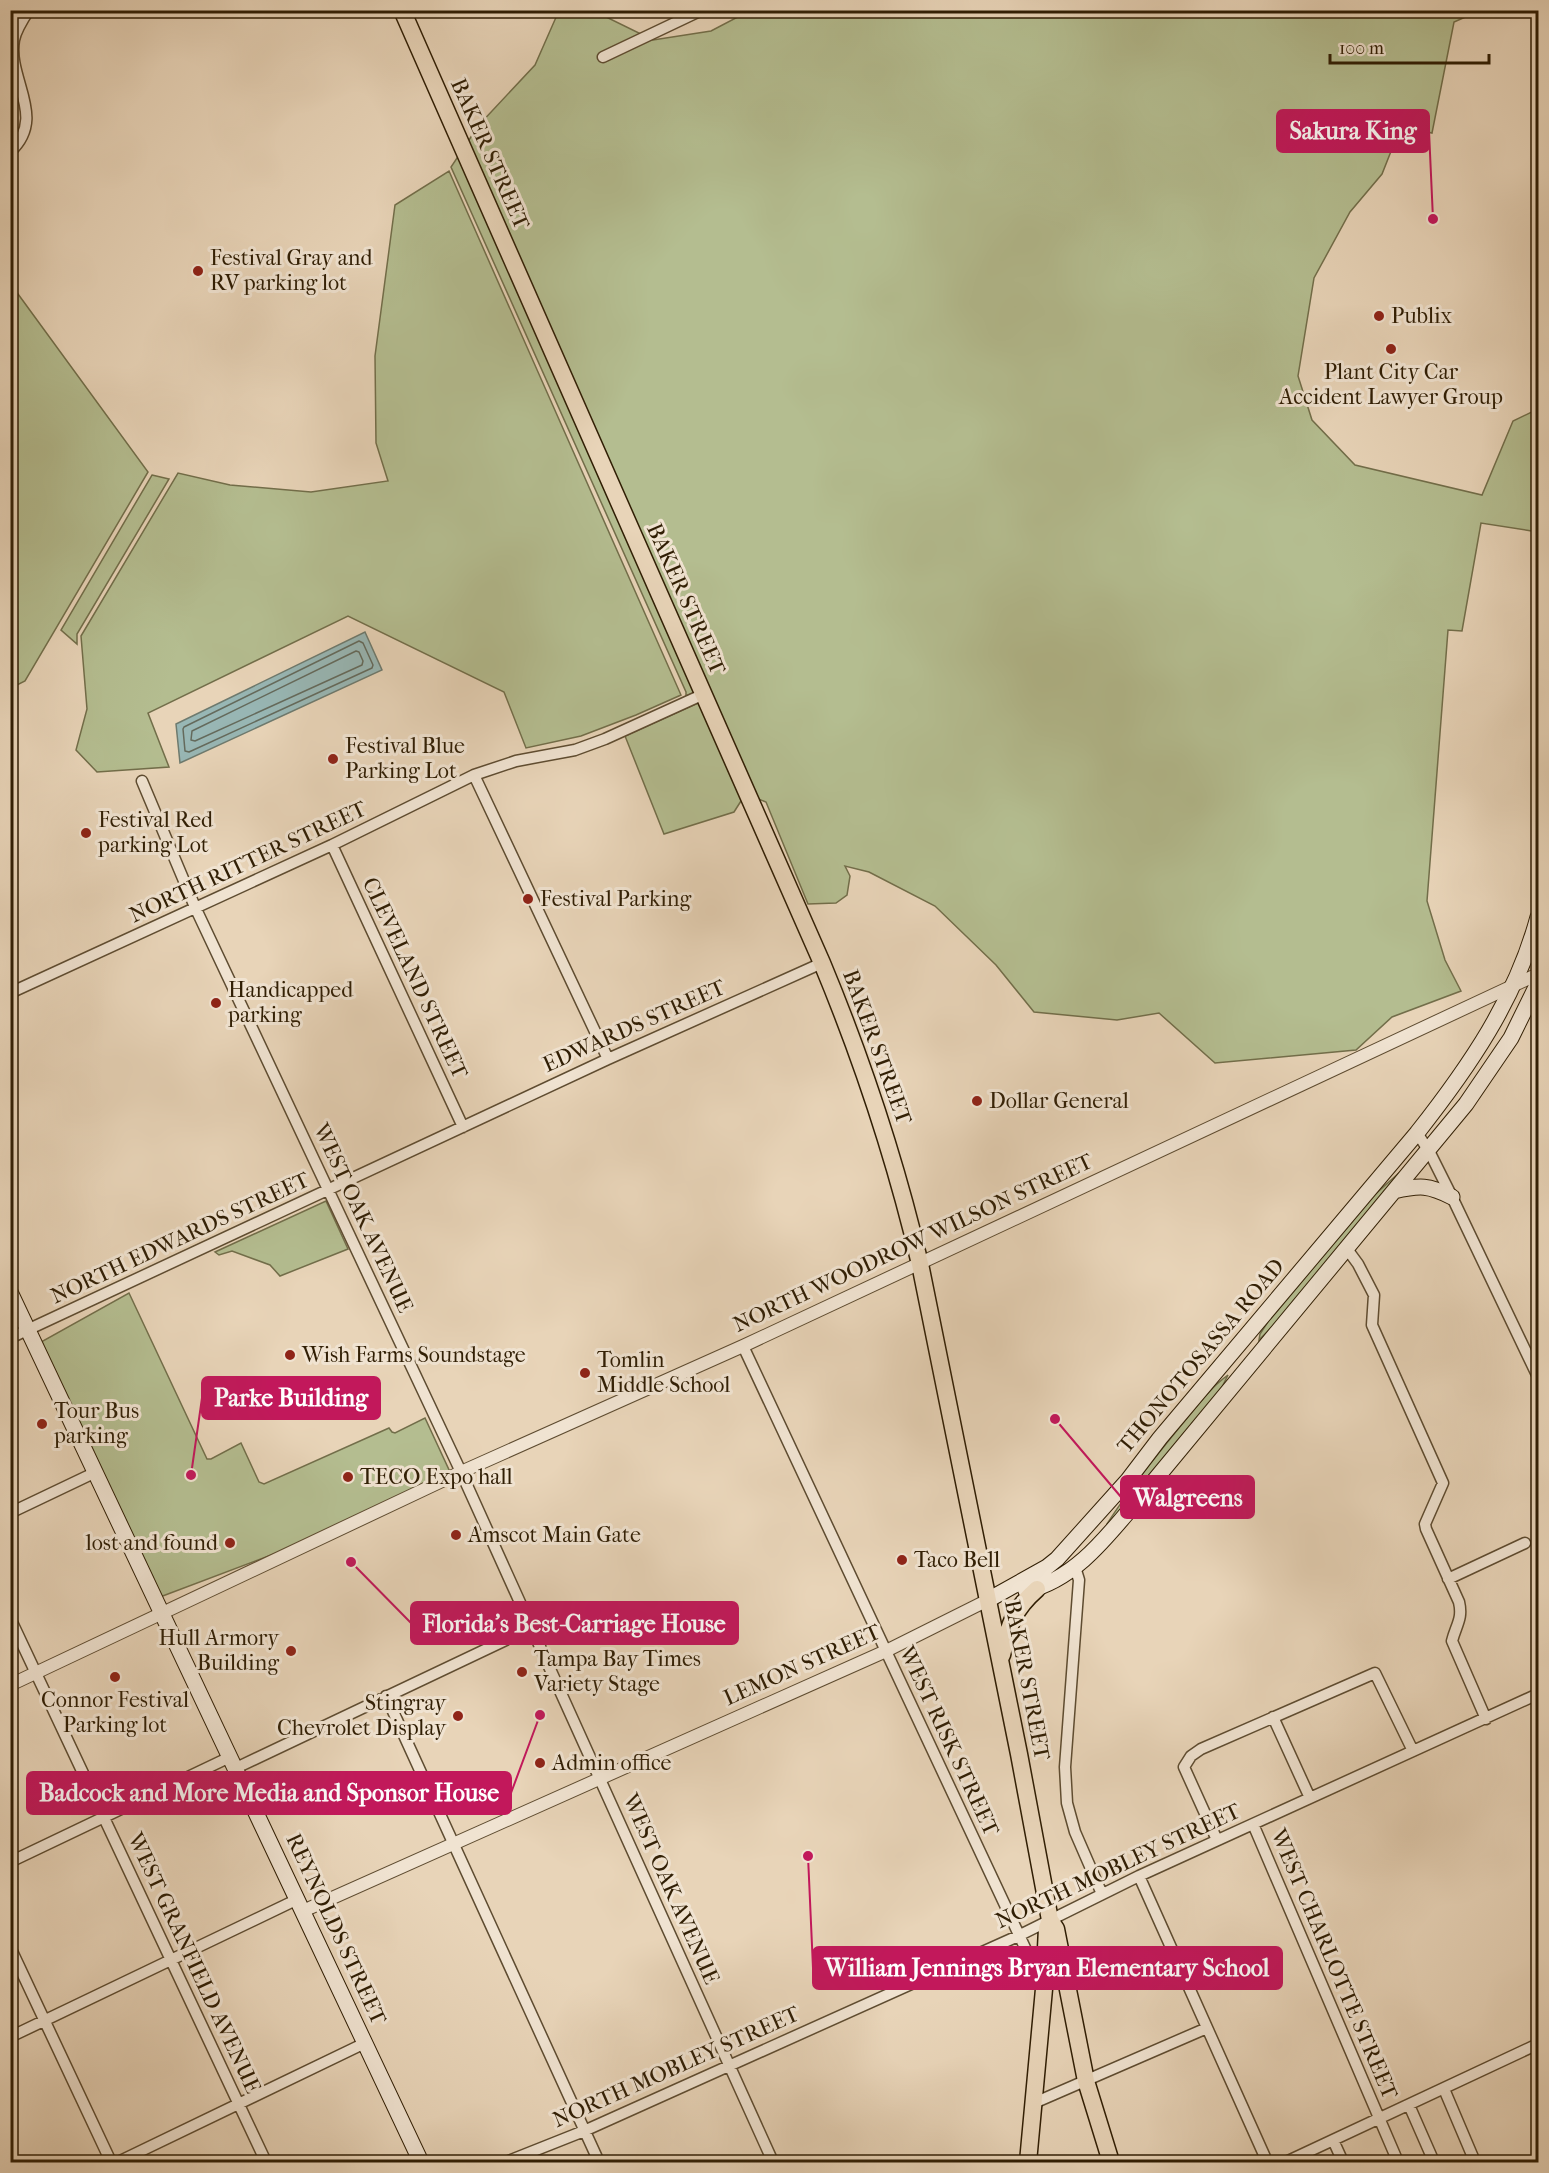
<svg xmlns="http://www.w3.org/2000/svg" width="1549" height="2173" font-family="'IM FELL French Canon',serif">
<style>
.green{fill:#b4bd90;stroke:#726e4a;stroke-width:1.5}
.water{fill:#98b7b5;stroke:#6e7a6e;stroke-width:1.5}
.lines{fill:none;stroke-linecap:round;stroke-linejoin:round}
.shore{stroke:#646a5c;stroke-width:1.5}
.minor-casing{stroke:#5e4c31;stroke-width:13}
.tertiary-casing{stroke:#5e4c31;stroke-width:14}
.secondary-casing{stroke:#301e04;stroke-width:17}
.primary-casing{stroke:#301e04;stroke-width:19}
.minor{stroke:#f0e3d1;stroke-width:10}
.tertiary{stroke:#f0e3d1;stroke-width:12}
.secondary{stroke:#f0e3d1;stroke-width:15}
.primary{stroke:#e8d4b8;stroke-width:16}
.poi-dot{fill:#8f2418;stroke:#f0e3d1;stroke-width:2}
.labels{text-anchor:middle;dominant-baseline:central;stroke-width:6;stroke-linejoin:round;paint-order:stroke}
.street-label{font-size:22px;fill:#301e04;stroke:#f0e3d1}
.poi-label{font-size:22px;fill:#301e04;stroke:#f0e3d1;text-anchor:start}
.leader{fill:none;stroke:#c2185b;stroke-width:2}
.callout-dot{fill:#c2185b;stroke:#f0e3d1;stroke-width:2}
.callout{fill:#c2185b;stroke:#c2185b;stroke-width:2}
.callout-label{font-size:24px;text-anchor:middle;font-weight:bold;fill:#fff}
</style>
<rect width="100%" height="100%" fill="#e8d4b8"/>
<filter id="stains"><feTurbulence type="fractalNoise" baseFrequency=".00333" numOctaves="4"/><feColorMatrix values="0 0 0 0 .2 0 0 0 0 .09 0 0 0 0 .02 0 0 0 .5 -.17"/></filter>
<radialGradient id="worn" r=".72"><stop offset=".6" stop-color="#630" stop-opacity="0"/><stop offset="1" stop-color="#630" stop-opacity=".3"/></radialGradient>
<path class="green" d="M751,10L1479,11L1454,22L1432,133L1401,126L1382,174L1350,212L1314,278L1298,376L1312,420L1355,465L1482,495L1513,421L1538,409V532L1481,523L1462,631L1448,630L1427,901L1445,960L1461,991L1392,1017L1356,1050L1215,1063L1159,1013L1117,1020L1034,1012L996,965L935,906L869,872L845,866L850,876L847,895L836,903L808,904L766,802L756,798L467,143L478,126L535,65L557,15L571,11H594L653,40L711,31Z
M459,155L696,692L686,696V692L451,167Z
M449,171L681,695L636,715L581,736L526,748L504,692L348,616L148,713L169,767L97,772L76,750L87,709L81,636L178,473L230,485L311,492L388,481L376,443L375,356L395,205Z
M10,283L148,472L25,681L11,688Z
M152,475L169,479L77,634V644L61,630Z
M700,702L744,800L741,801L734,812L664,834L625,736Z
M1400,1172L1284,1315L1259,1340L1260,1334L1273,1314L1371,1198Z
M326,1201L348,1249L280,1276L270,1265L232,1251L219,1255L215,1252Z
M129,1293L207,1459H211L241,1443L259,1482L264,1484L389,1428L392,1432L395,1433L425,1418L450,1472L282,1551L160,1597L41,1342Z
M1228,1375L1218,1395L1108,1525L1107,1524C1130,1488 1156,1456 1183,1423C1197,1406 1210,1388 1228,1375Z"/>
<path class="water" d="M365,632L382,670L180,763L176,724Z"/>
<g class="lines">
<path class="shore" d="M359,641L363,643L373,665L372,668L189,752L185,751L183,729L184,727Z
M356,651L359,652L363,661L362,665L195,741L191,740L192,731Z"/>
<defs>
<path id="minor" d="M603,57L702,10
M10,152C48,117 7,80 14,40C16,30 23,19 29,10
M474,775L608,1059
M142,781L195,907L461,1472L773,2162
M332,845L463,1127
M10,993L332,845L474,775L516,761L575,750L605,739L704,694
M1417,1133L1429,1151L1452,1197L1538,1377
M1347,1249L1358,1264L1374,1295L1372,1325L1443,1483L1425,1524L1426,1529L1459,1602C1463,1619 1456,1625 1452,1641L1486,1719
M10,1338L608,1059L822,963
M743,1346L1042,1984
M10,1513L96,1472
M1075,1567L1079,1580L1065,1767L1067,1803L1075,1832L1102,1894
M1448,1579L1525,1543
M10,1618L266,2162
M386,1696L599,2162
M1273,1717L1310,1798
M236,1768L531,1628
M1253,1824L1398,2162
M1217,1840L1184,1767L1191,1756L1201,1749L1375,1673L1413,1751
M10,1862L230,1757
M1139,1876L1265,2157L1264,2162
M10,1947L111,2162
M10,2037L298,1899
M1444,2089L1475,2162
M1034,2103L1207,2028
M1409,2105L1434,2162
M1333,2140L1343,2162
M118,2162L365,2043
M506,2162L584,2131L1018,1936L1139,1876L1538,1694
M1286,2162L1538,2044"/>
<path id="tertiary" d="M10,1685L461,1472L743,1346L1538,974
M303,1911L886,1651L988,1600"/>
<path id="secondary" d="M1394,1191C1420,1185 1429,1185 1452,1197
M10,1292L421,2162
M1026,1591C1078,1579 1111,1531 1144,1493L1466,1104L1511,1038L1538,983
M988,1600L1047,1567L1057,1559L1128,1480L1160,1438L1417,1133C1469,1067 1516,999 1538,917"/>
<path id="primary" d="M402,10L822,963C864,1064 895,1158 920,1264L1019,1754L1050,1920L1056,1929L1086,2081L1111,2162
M1002,1655C1009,1625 1013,1610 1037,1589
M1028,2162L1044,1989L1047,1928L1050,1920"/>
</defs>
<use href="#minor" class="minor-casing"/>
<use href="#tertiary" class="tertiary-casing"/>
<use href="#secondary" class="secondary-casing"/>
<use href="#primary" class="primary-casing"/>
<use href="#minor" class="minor"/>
<use href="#tertiary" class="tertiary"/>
<use href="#secondary" class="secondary"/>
<use href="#primary" class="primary"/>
</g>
<g class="poi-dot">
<circle cx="198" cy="271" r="6"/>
<circle cx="1379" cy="316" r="6"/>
<circle cx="1391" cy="349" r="6"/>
<circle cx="333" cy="759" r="6"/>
<circle cx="86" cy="833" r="6"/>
<circle cx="528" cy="899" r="6"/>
<circle cx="216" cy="1003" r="6"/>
<circle cx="977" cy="1101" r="6"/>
<circle cx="290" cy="1355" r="6"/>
<circle cx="585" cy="1373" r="6"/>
<circle cx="42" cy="1424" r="6"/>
<circle cx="348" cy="1477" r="6"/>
<circle cx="456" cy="1535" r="6"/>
<circle cx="230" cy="1543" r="6"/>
<circle cx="902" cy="1560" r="6"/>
<circle cx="291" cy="1651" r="6"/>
<circle cx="522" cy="1672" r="6"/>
<circle cx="115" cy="1677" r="6"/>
<circle cx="458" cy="1716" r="6"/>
<circle cx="540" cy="1763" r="6"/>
</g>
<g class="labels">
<g class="street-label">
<text transform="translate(490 154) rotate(66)">BAKER STREET</text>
<text transform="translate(686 599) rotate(66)">BAKER STREET</text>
<text transform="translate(248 862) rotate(-25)">NORTH RITTER STREET</text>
<text transform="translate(415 978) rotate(65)">CLEVELAND STREET</text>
<text transform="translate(634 1026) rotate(-24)">EDWARDS STREET</text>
<text transform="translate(877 1047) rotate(70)">BAKER STREET</text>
<text transform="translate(363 1218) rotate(65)">WEST OAK AVENUE</text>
<text transform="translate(180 1238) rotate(-25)">NORTH EDWARDS STREET</text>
<text transform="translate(913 1243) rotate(-25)">NORTH WOODROW WILSON STREET</text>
<text transform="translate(1201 1356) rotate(-50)">THONOTOSASSA ROAD</text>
<text transform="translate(802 1665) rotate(-24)">LEMON STREET</text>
<text transform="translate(1027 1680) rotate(79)">BAKER STREET</text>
<text transform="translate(949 1741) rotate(65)">WEST RISK STREET</text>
<text transform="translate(1118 1866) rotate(-25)">NORTH MOBLEY STREET</text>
<text transform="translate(671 1889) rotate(66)">WEST OAK AVENUE</text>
<text transform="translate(336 1929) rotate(65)">REYNOLDS STREET</text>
<text transform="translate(194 1963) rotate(65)">WEST GRANFIELD AVENUE</text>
<text transform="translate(1334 1964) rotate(67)">WEST CHARLOTTE STREET</text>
<text transform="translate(676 2067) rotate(-24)">NORTH MOBLEY STREET</text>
</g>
<g class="poi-label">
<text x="210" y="258">Festival Gray and<tspan x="210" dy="25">RV parking lot</tspan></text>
<text x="1391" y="316">Publix</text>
<text x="1391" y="372" text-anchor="middle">Plant City Car<tspan x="1391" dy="25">Accident Lawyer Group</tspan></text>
<text x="345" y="746">Festival Blue<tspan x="345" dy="25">Parking Lot</tspan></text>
<text x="98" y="820">Festival Red<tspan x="98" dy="25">parking Lot</tspan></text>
<text x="540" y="899">Festival Parking</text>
<text x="228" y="990">Handicapped<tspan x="228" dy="25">parking</tspan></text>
<text x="989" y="1101">Dollar General</text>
<text x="302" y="1355">Wish Farms Soundstage</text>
<text x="597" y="1360">Tomlin<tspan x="597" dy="25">Middle School</tspan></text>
<text x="54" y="1411">Tour Bus<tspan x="54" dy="25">parking</tspan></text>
<text x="360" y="1477">TECO Expo hall</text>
<text x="468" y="1535">Amscot Main Gate</text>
<text x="218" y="1543" text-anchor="end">lost and found</text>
<text x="914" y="1560">Taco Bell</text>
<text x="279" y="1638" text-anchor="end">Hull Armory<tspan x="279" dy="25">Building</tspan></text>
<text x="534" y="1659">Tampa Bay Times<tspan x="534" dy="25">Variety Stage</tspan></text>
<text x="115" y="1700" text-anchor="middle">Connor Festival<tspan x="115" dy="25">Parking lot</tspan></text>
<text x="446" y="1703" text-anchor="end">Stingray<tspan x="446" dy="25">Chevrolet Display</tspan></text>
<text x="552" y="1763">Admin office</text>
</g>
</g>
<path class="leader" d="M1433 219L1429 131M191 1475L202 1398M1055 1419L1121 1497M351 1562L411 1623M540 1715L511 1793M808 1856L813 1968"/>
<g class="callout-dot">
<circle cx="1433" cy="219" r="6"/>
<circle cx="191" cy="1475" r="6"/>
<circle cx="1055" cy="1419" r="6"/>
<circle cx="351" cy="1562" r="6"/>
<circle cx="540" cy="1715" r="6"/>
<circle cx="808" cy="1856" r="6"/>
</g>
<g class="callout">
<rect x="1277" y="110" width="152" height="42" rx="6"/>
<rect x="202" y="1377" width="178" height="42" rx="6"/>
<rect x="1121" y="1476" width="133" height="42" rx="6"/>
<rect x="411" y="1602" width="327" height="42" rx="6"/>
<rect x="27" y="1772" width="484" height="42" rx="6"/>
<rect x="813" y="1947" width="469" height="42" rx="6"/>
</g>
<g class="callout-label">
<text x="1353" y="139">Sakura King</text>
<text x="291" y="1406">Parke Building</text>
<text x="1188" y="1506">Walgreens</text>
<text x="574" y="1632">Florida's Best-Carriage House</text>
<text x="269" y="1801">Badcock and More Media and Sponsor House</text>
<text x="1047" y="1976">William Jennings Bryan Elementary School</text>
</g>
<rect width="1549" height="2173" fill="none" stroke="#e8d4b8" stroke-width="36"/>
<rect x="12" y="12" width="1525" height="2149" fill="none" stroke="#301e04" stroke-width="3"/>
<rect x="18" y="18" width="1513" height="2137" fill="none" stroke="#301e04" stroke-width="1.5"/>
<path d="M1330 54v9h159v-9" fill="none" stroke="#301e04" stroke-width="3"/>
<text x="1339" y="54" font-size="18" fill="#301e04" stroke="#f0e3d1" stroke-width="4.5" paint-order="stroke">100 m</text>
<rect width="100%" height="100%" filter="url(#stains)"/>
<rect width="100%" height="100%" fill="url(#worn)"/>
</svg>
